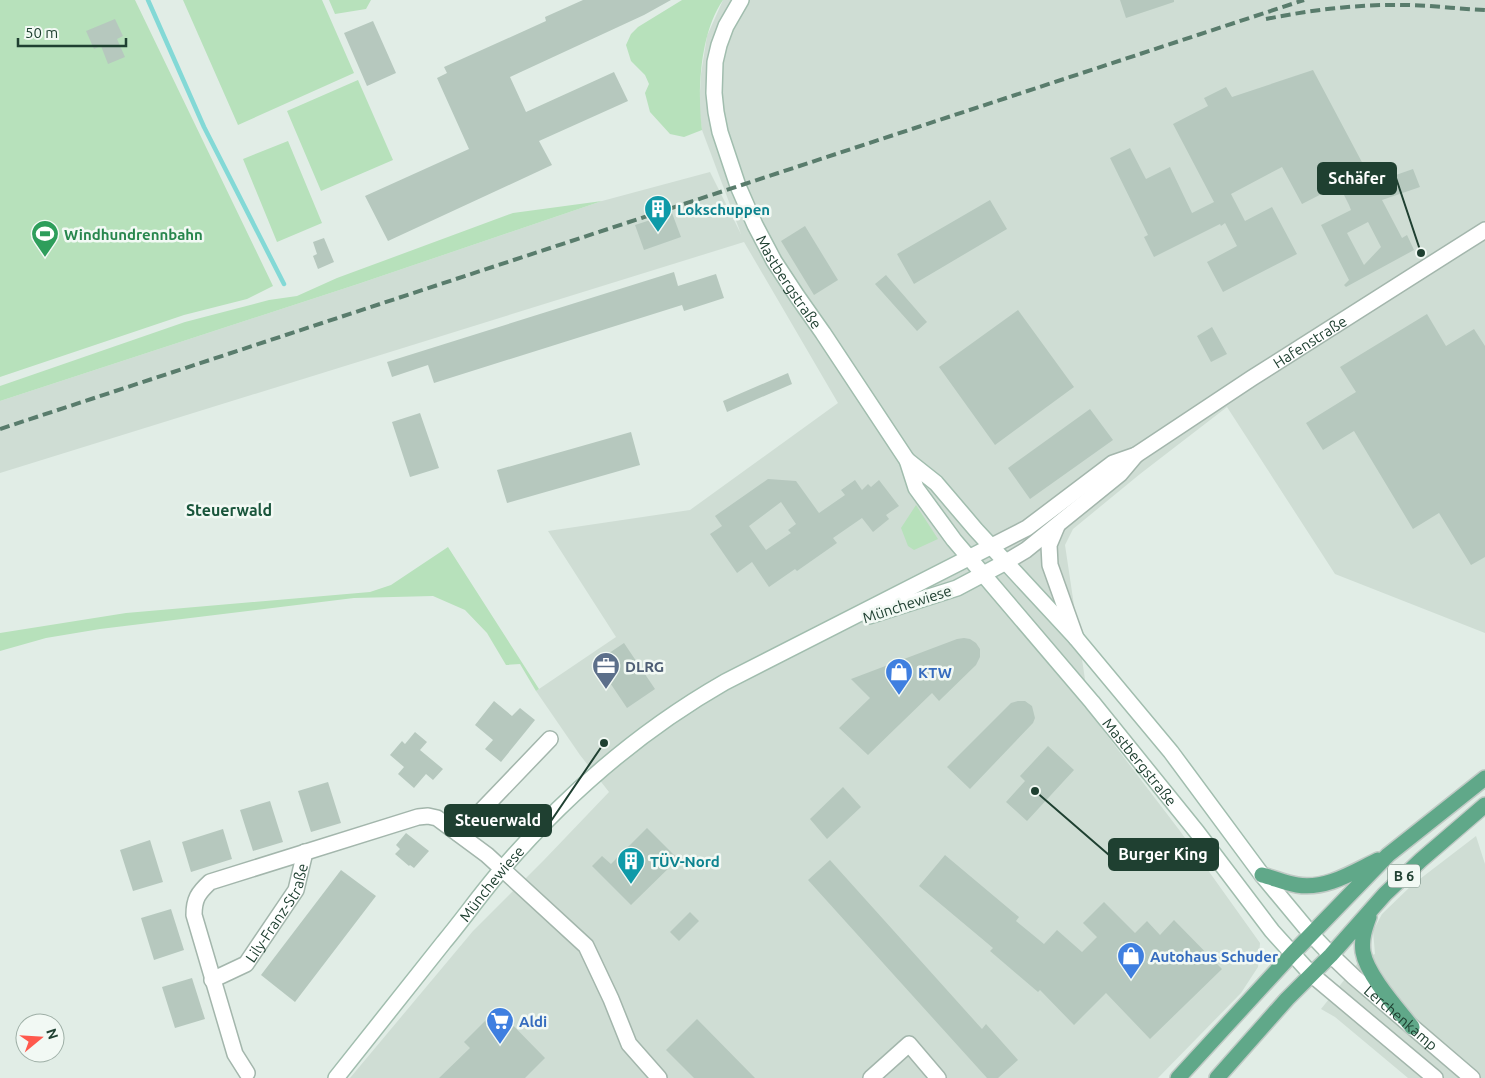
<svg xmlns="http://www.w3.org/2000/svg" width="1485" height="1078" font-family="Ubuntu,sans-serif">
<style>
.built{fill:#cfddd4}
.green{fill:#b7e1bb}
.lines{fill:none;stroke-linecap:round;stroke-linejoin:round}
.stream{stroke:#83d9d6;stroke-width:4.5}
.building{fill:#b6c8be;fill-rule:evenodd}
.minor-casing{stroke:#a3b6ac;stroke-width:18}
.tertiary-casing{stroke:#a3b6ac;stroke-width:18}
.secondary-casing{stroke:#a1bdae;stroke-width:18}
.primary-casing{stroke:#c0cac5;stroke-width:18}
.minor{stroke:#fff;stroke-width:15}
.tertiary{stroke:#fff;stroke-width:15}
.secondary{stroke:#fff;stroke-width:15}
.primary{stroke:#60a889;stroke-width:15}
.rail{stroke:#597c6c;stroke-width:4;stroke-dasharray:10 5;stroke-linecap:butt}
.labels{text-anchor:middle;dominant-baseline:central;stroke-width:5;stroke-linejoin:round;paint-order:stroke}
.shield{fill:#f2f9f4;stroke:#5e786c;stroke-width:1}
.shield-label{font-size:14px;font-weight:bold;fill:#1f4031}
.culture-label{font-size:15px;font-weight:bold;fill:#0d838f;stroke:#f2f9f4;text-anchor:start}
.leisure-label{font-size:15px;font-weight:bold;fill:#27864d;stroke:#f2f9f4;text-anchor:start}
.street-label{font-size:15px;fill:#1f4031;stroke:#f2f9f4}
.service-label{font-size:15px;font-weight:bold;fill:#4e5e75;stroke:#f2f9f4;text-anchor:start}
.shop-label{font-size:15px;font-weight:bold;fill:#366cbe;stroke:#f2f9f4;text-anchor:start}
.neighbourhood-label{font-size:16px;font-weight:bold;fill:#19553b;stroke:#f2f9f4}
.leader{fill:none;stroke:#1f4031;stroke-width:2}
.callout-dot{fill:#1f4031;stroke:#f2f9f4;stroke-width:2}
.callout{fill:#1f4031;stroke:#1f4031;stroke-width:2}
.callout-label{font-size:16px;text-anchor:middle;font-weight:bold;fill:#fff}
</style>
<rect width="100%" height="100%" fill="#e1ede6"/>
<path class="built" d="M723,0H1485V633L1335,574L1227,407L1140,474L1073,529L1065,545L1090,713L1180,831L1260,943L1258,967L1241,993L1158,1078H350L473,931L544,860L609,792L580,755L536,691L616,637L548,531L690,510L838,403L744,242L0,473V401L358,284L602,201L710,172L741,234L702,130L699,108L701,74L707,36Z
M1476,836L1485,864V1078H1408L1335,1017L1321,1009L1361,959L1375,954L1373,931L1382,914L1412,885Z"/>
<path class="green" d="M0,0H135L273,286L247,299L184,315L0,377Z
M183,0H322L354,73L238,125Z
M329,0H371L366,9L335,14Z
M682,0H723C700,33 697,91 702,130L684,137L670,134L650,112L645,93L649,84L645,75L631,61L626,45L631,34L638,27Z
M358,80L393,160L321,191L287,111Z
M288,141L322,223L277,242L243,159Z
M602,201L358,284L0,401V386L185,322L269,300L297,296L337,278L513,213Z
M916,505L938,539L914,550L908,546L901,528Z
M448,547L539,689L536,691L520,664L506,665L487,633L465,610L433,596L354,598L100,629L46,638L0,651V633L126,613L370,592L391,585Z"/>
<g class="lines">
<path class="stream" d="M148,0L204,127L284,284"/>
</g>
<path class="building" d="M583,0H671L644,15L510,77L526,112L614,72L628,101L539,141L552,165L388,241L365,196L469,149L437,78L447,73L444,67L546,21L545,17Z
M1120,0H1174V2L1126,18Z
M115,19L123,36L117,39L125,57L108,64L101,46L94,49L86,31Z
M373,21L396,73L367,86L344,33Z
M1313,70L1373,183L1413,169L1420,187L1382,200L1402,238L1407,235L1414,250L1346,287L1344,285L1349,280L1321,225L1351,210L1349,205L1339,185L1302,204L1282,167L1231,194L1245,221L1272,207L1297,254L1223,292L1207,262L1237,246L1225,223L1221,226L1220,224L1154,257L1144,237L1148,235L1110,158L1130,148L1146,179L1170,167L1192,213L1214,202L1173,124L1208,106L1204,98L1226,87L1232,97ZM1368,222L1381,247L1364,265L1347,233Z
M990,200L1007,229L914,284L897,254Z
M672,213L681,237L644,250L635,225Z
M805,226L838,280L814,295L781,241Z
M324,238L334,262L318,269L313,256L317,254L313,242Z
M674,272L678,286L716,274L724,298L684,311L682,305L434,383L428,365L392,377L387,362Z
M886,275L927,322L917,331L875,284Z
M1018,310L1074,387L995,445L939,367Z
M1427,314L1446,346L1474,329L1485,346V557L1471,565L1439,513L1413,529L1354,431L1323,450L1306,423L1356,392L1340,367Z
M1212,327L1227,354L1211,362L1197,336Z
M788,373L792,384L727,412L723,401Z
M1090,409L1113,440L1030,499L1008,468Z
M420,413L439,468L410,477L392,422Z
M631,432L640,465L507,503L497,470Z
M768,479L796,481L819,513L845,495L841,490L855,480L862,490L868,484L871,487L879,480L899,506L886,515L889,519L873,532L862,518L833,538L837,543L797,571L795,569L769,587L752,562L737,573L710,534L722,526L715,516ZM781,502L796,524L788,530L791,533L766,550L749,526Z
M964,638L970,639L976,643L980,649V657L976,665L939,701L932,693L868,755L839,728L870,698L851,679L957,639Z
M624,643L655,689L627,708L596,662Z
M494,701L512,716L520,708L535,720L501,762L485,749L493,740L475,725Z
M1018,701H1025L1032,706L1035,718L1033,723L970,789L947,767L1011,703Z
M415,732L427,742L420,750L443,769L433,780L426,774L414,788L398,774L404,767L390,755L402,741L405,744Z
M1048,746L1074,770L1027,821L1006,802L1025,781L1020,776Z
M328,782L341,823L311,832L298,791Z
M843,787L861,807L827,839L810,819Z
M270,801L283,842L253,851L240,810Z
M647,828L678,859L631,905L592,866L602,856L611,864Z
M223,829L232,859L191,872L182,842Z
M406,833L429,851L414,868L410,865L409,866L395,854L400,849L396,845Z
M150,840L163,882L133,891L120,850Z
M945,855L1019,917L1016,921L1044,944L1057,930L1082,952L1097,937L1083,923L1104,902L1135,933L1147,921L1160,935L1174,920L1222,969L1150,1039L1106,993L1074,1025L1040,990L1038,992L990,951L993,948L919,886Z
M830,860L982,1029L986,1024L1018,1060L998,1078H987L808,880Z
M341,870L376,896L295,1002L261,975Z
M171,909L184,950L154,960L141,918Z
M690,912L699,921L679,941L670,932Z
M192,978L205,1019L175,1028L162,987Z
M497,1009L545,1058L525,1078H439L470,1048L464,1042Z
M697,1019L755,1078H694L666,1050Z"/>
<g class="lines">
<defs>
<g id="minor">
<path d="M1057,526L1049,545L1050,565L1076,638"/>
<path id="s1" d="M992,546L1027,528L1113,463L1136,455L1252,378L1485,230"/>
<path d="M1006,562L1026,550L1120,474L1136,455"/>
<path d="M459,834L550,739"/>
<path id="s2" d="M212,980L246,964L296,890L305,852"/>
<path d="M247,1073L235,1054L194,915C194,899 198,893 210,882L418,817L428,816L437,818L487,855L586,946L611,999L629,1044L659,1078"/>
<path d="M871,1078L909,1044L938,1078"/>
</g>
<g id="tertiary">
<path id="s3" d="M1331,955L1354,977L1472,1078"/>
<path d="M1311,974L1435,1078"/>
</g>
<g id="secondary">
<path id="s4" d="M741,0L726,26L719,45L715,62L714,93L716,112L720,132L738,186L755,225L774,261L797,296L823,333L907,460L916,488L954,540L1092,702L1197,832L1272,931L1311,974"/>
<path d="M907,460L936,483L976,530L1076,638L1171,752L1262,875L1311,934L1331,955"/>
<path d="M869,616L957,588L1006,562"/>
<path id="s5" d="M336,1078C372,1033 408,988 444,942C464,918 482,892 503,868C566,795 641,730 725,682L992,546"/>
</g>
<path id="primary" d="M1262,875C1274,878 1285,883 1297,885C1326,890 1353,872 1378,860
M1369,917C1365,928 1361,939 1363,952C1367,975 1397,1008 1412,1027
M1178,1078L1292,954L1388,855L1485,778
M1217,1078L1287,999L1331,955L1385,894L1421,860L1485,805"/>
</defs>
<use href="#minor" class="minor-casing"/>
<use href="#tertiary" class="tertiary-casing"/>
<use href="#secondary" class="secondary-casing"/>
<use href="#primary" class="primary-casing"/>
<use href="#minor" class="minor"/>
<use href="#tertiary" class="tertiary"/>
<use href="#secondary" class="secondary"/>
<use href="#primary" class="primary"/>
<path class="rail" d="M1266,19C1311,10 1358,4 1404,5C1431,5 1458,9 1485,10
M0,429L1304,0"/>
</g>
<defs>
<symbol id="building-pin" viewBox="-11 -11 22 30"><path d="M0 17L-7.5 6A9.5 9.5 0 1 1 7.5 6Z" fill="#0f9aa8" stroke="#f2f9f4"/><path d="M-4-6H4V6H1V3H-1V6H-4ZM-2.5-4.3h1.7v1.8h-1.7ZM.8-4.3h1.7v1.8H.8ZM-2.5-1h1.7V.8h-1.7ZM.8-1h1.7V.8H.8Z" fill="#fff"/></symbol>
<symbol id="stadium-pin" viewBox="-11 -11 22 30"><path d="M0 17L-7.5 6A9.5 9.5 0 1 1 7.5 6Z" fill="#2e9e5b" stroke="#f2f9f4"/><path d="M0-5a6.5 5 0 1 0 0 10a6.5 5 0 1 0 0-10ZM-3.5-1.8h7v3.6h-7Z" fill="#fff"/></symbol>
<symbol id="office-pin" viewBox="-11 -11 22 30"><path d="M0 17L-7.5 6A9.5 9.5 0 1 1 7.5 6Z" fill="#5c6f8a" stroke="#f2f9f4"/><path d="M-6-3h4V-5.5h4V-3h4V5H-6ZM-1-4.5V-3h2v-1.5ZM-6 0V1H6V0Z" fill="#fff"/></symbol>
<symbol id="shop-pin" viewBox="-11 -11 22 30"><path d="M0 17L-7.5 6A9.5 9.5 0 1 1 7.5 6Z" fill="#3f7fe0" stroke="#f2f9f4"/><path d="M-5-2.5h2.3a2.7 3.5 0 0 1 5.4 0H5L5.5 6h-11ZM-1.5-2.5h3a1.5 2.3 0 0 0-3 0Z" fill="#fff"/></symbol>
<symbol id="supermarket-pin" viewBox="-11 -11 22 30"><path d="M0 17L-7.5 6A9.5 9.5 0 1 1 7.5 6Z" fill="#3f7fe0" stroke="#f2f9f4"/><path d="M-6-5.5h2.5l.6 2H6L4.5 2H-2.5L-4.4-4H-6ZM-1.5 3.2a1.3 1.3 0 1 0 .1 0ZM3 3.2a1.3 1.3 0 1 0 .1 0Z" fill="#fff"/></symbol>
</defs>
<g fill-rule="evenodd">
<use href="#building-pin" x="642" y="193" width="32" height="43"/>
<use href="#stadium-pin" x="29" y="218" width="32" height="43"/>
<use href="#office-pin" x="590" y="650" width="32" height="43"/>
<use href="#shop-pin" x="883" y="656" width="32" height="43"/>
<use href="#building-pin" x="615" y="845" width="32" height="43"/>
<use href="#shop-pin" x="1115" y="940" width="32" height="43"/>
<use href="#supermarket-pin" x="484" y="1005" width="32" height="43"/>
</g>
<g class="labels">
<rect class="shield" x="1388" y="864.5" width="32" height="23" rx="4"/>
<g class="shield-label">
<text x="1404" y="876">B 6</text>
</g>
<g class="culture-label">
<text x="677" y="209">Lokschuppen</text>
<text x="650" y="861">TÜV-Nord</text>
</g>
<g class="leisure-label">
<text x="64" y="234">Windhundrennbahn</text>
</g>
<g class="street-label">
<text stroke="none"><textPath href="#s4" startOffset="304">Mastbergstraße</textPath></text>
<text stroke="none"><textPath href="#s1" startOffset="379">Hafenstraße</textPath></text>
<text transform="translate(907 604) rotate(-18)">Münchewiese</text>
<text stroke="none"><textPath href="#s4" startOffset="901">Mastbergstraße</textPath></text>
<text stroke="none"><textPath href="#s5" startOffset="249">Münchewiese</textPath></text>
<text stroke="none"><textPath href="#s2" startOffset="98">Lily-Franz-Straße</textPath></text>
<text stroke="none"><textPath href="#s3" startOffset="94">Lerchenkamp</textPath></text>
</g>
<g class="service-label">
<text x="625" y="666">DLRG</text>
</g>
<g class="shop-label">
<text x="918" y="672">KTW</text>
<text x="1150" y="956">Autohaus Schuder</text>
<text x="519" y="1021">Aldi</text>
</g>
<g class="neighbourhood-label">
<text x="229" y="510">Steuerwald</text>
</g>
</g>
<path class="leader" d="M1421 253L1396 178M604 743L551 821M1035 791L1109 855"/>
<g class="callout-dot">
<circle cx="1421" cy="253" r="5"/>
<circle cx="604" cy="743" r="5"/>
<circle cx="1035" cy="791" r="5"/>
</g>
<g class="callout">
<rect x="1318" y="163" width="78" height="31" rx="5"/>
<rect x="445" y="805" width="106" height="31" rx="5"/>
<rect x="1109" y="839" width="109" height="31" rx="5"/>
</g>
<g class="callout-label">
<text x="1357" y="184">Schäfer</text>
<text x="498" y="826">Steuerwald</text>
<text x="1163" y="860">Burger King</text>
</g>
<g transform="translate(40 1038) rotate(72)"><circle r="24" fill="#f2f9f4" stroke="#9eafa6"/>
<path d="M0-4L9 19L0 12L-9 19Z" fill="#ff594d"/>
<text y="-8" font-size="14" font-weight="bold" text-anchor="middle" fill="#1f4031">N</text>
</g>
<path d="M18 38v8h108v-8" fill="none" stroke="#1f4031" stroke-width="2.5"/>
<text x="25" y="38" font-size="15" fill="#1f4031" stroke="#f2f9f4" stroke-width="4" paint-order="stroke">50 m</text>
</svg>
